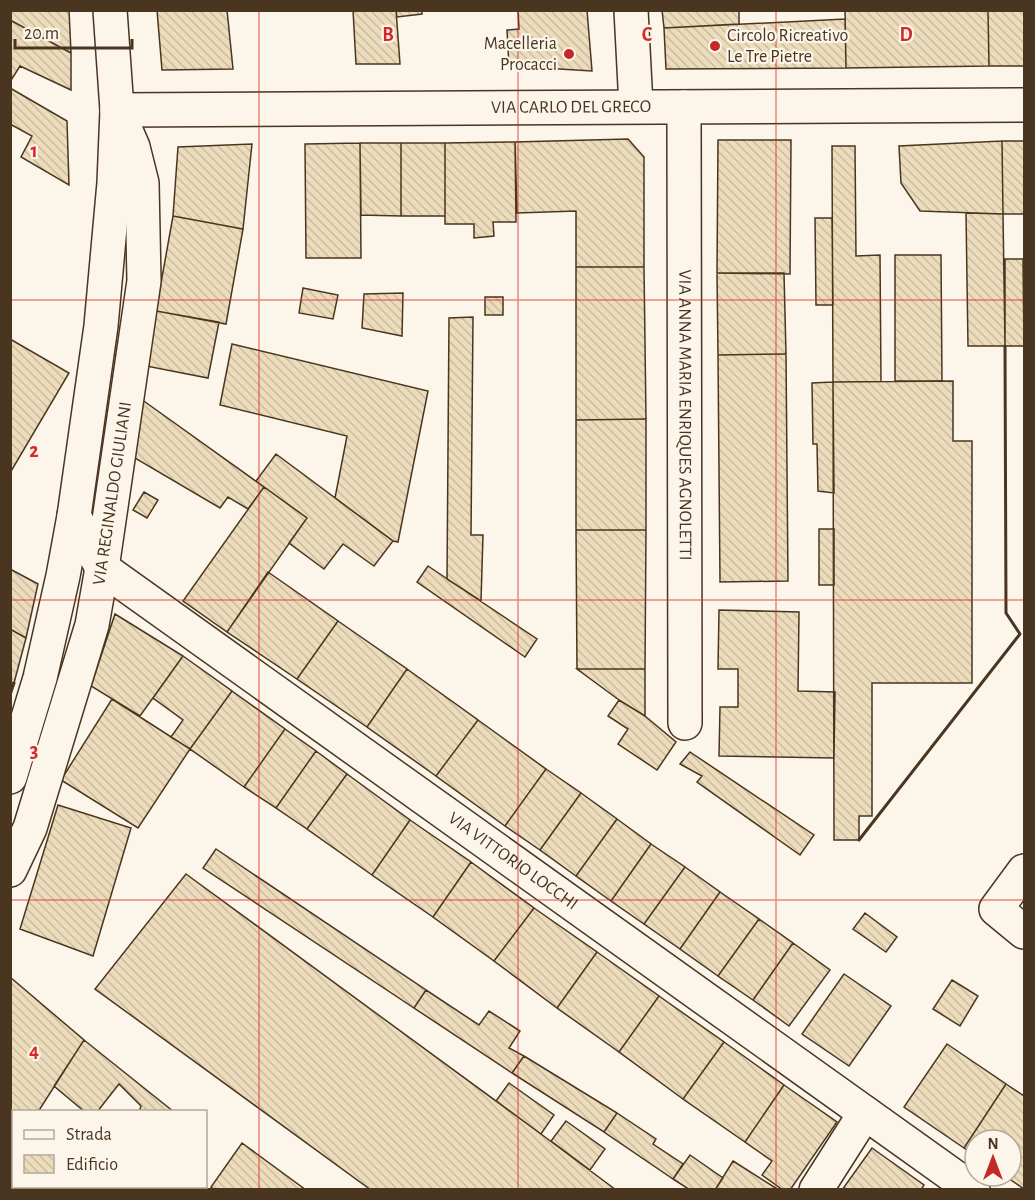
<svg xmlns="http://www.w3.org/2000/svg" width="1035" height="1200" font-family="'Alegreya Sans',sans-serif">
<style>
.building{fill:url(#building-back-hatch);stroke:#4a3520;stroke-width:1.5}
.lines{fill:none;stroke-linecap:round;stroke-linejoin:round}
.minor-casing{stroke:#4a3520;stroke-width:36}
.major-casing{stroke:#4a3520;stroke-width:36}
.minor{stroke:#fbf6e9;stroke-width:33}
.major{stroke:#fbf6e9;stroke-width:33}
.wall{stroke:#4a3520;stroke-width:3}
.grid{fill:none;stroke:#d62828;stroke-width:1.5;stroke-opacity:0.55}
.poi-dot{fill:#c62828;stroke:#fbf6e9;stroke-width:2}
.labels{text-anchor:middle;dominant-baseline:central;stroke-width:4.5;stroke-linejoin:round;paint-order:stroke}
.poi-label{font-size:18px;fill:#4a3520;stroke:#fbf6e9;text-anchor:start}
.street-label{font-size:18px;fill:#4a3520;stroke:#fbf6e9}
.grid-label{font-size:20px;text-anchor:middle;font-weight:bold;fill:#d62828;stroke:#fbf6e9;stroke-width:4.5;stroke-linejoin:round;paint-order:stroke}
</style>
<defs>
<pattern id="building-back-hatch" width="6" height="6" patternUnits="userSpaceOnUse" patternTransform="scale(1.5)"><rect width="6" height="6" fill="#ecdcbc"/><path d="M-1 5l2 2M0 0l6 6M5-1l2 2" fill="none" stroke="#ccbda1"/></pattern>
</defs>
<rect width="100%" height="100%" fill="#fbf6e9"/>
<path class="building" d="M10,10H69L71,53L10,20Z
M157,10H227L233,69L162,70Z
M353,10H396L400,64H356Z
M396,10H422V14L397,17Z
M518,10H587L592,71L509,66L507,30L519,29Z
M662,10H739V24L664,28Z
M845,10H988L989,66L846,68Z
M988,10H1024V66H989Z
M845,19L846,68L666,69L664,28Z
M10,20L71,53V90L20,66L10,82Z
M10,88L67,121L69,185L21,157L32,136L10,124Z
M628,139L644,157V267H576V211L517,213L515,142Z
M718,140H791L790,274L717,273Z
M1002,141L1003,214L920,211L901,183L899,146Z
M1002,141H1024V214H1003Z
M515,142L516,222H493L494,236L474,238V224H445V143Z
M360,143H401V216L361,215Z
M360,143L361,258H306L305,144Z
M401,143H445V216H401Z
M252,144L243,229L173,216L178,147Z
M832,146H855L856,256L880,255L881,382H833Z
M966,213L1003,214L1005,346H968Z
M173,216L243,229L226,324L156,311Z
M815,218H832L833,305H816Z
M895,255H941L942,381H895Z
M1005,259H1023L1024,346H1005Z
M576,267H644L646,419L576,420Z
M717,273H784L786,354L718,355Z
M303,288L338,295L333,319L299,313Z
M403,293L402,336L362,328L364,294Z
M485,297H503V315H485Z
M156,311L219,322L208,378L146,366Z
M473,317L471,535H483L481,601L447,579L449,318Z
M10,339L69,373L10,473Z
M232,344L428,391L398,542L393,541L335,498L347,436L220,405Z
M786,354L788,581L720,582L718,355Z
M953,381V441H972V683H872V816H859V840H834L833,382Z
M833,382L834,493L818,491L817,444H813L812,383Z
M141,399L264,487L248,509L228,497L220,508L128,454Z
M646,419V530H576V420Z
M276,454L393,541L374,566L343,544L324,569L289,543L307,518L256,481Z
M264,487L307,518L227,632L183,601Z
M144,492L158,500L147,518L133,510Z
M819,529H834V585H819Z
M576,530H646L645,669H577Z
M428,566L537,639L525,657L417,582Z
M10,569L38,584L26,638L10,629Z
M268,572L338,621L297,679L227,632Z
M719,610L799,612L798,691L835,692L834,758L719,756L720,707H738V669H718Z
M115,614L183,656L140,716L91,686Z
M338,621L407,669L367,727L297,679Z
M10,629L26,638L14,683L10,682Z
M183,656L232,691L190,749L171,737L183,720L153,698Z
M407,669L478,720L436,776L367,727Z
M577,669H645V716L619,700Z
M232,691L285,729L244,787L190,749Z
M112,699L190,749L138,828L61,780Z
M619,700L645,716L676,742L657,770L618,744L628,729L608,716Z
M478,720L546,769L505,826L436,776Z
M285,729L316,751L276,808L244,787Z
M316,751L347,774L307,829L276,808Z
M690,752L814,835L800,855L697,782L702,776L680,764Z
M546,769L581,793L540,850L505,826Z
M347,774L410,820L372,875L307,829Z
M581,793L617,819L576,876L540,850Z
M58,805L131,828L93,956L20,929Z
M617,819L651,844L611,901L576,876Z
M410,820L471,862L433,917L372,875Z
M651,844L685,867L644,924L611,901Z
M216,849L426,990L414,1008L203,868Z
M471,862L534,908L494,961L433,917Z
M685,867L720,892L680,949L644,924Z
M186,874L541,1134L616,1190H371L95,989Z
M720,892L759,919L718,976L680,949Z
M534,908L597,952L557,1008L494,961Z
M865,913L897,937L886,952L853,929Z
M759,919L793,943L753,1000L718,976Z
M793,943L830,970L789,1026L753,1000Z
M597,952L659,996L619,1052L557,1008Z
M844,974L891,1006L849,1066L802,1034Z
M10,977L84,1040L38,1112H14V1148L10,1146Z
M952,980L978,996L960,1026L933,1009Z
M426,990L479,1025L489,1011L520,1031L509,1048L524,1056L512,1073L414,1008Z
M659,996L724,1042L683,1099L619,1052Z
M84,1040L174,1112H139L141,1106L119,1084L97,1112H85L54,1086Z
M724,1042L784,1085L745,1142L683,1099Z
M947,1044L1006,1084L964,1148L904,1107Z
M524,1056L617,1113L604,1132L512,1073Z
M509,1083L554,1115L541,1134L496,1101Z
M1006,1084L1024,1096V1189L1005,1176H1011V1140H975V1155L964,1148Z
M784,1085L837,1122L790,1190H783L762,1175L772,1161L745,1142Z
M617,1113L656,1139L653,1144L683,1164L673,1179L604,1132Z
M566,1121L605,1149L590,1170L551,1141Z
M242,1143L306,1190H215L211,1187Z
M872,1148L924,1185L921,1190H842Z
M690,1155L723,1178L715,1190H690L673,1179Z
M733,1161L779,1190H715Z
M94,1186H162L160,1190H92Z"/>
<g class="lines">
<defs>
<g id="minor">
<path d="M631,10L636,106"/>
<path id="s1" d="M684,107L685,723"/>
<path id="s2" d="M117,110L1024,105"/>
<path id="s3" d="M74,516L102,568L973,1190"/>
<path d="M1024,871L996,909L1024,932"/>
<path d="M816,1190L865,1113"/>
</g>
<g id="major">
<path d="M10,777L40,678L63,576L74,516L101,326L114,183L117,110L110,10"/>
<path id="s4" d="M10,870L30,828L92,625L102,568L144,281L142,183L133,147L117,110"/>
</g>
</defs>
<use href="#minor" class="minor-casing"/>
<use href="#major" class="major-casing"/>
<use href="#minor" class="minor"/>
<use href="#major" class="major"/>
<path class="wall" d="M10,695L14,683
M859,840L1020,634L1006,613L1005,346"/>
</g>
<path class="grid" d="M259,10V1190M518,10V1190M776,10V1190M10,300H1024M10,600H1024M10,900H1024"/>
<g class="poi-dot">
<circle cx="715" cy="46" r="6"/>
<circle cx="569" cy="54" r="6"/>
</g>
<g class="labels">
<g class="poi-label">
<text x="727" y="36">Circolo Ricreativo<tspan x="727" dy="21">Le Tre Pietre</tspan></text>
<text x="557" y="44" text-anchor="end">Macelleria<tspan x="557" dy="21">Procacci</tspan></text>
</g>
<g class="street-label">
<text stroke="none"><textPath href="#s2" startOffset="454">VIA CARLO DEL GRECO</textPath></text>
<text stroke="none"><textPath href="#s1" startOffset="308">VIA ANNA MARIA ENRIQUES AGNOLETTI</textPath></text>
<text stroke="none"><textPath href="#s4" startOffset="392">VIA REGINALDO GIULIANI</textPath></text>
<text stroke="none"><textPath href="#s3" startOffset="564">VIA VITTORIO LOCCHI</textPath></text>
</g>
</g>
<g class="grid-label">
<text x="388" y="41">B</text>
<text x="647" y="41">C</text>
<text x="906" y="41">D</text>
<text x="34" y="157">1</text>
<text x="34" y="457">2</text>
<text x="34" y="757">3</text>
<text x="34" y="1057">4</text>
</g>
<rect width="1035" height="1200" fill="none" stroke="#4a3520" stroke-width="24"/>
<rect x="12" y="1110" width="195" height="78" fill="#fbf6e9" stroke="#b4a999" stroke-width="1.5"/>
<rect x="24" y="1130" width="30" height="9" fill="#fbf6e9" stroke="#b4a999" stroke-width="1.5"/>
<text x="66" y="1140" font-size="18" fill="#4a3520">Strada</text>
<rect x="24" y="1155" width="30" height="18" fill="url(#building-back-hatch)" stroke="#b4a999" stroke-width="1.5"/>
<text x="66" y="1170" font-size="18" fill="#4a3520">Edificio</text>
<g transform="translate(993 1158)"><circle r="28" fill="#fbf6e9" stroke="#b4a999" stroke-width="1.5"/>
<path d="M0-4.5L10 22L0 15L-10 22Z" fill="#c62828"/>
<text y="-9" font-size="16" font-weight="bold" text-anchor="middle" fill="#4a3520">N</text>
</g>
<path d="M15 39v9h117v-9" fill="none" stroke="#4a3520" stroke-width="3"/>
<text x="24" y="39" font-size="18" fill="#4a3520" stroke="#fbf6e9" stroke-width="4.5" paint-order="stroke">20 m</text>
</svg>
